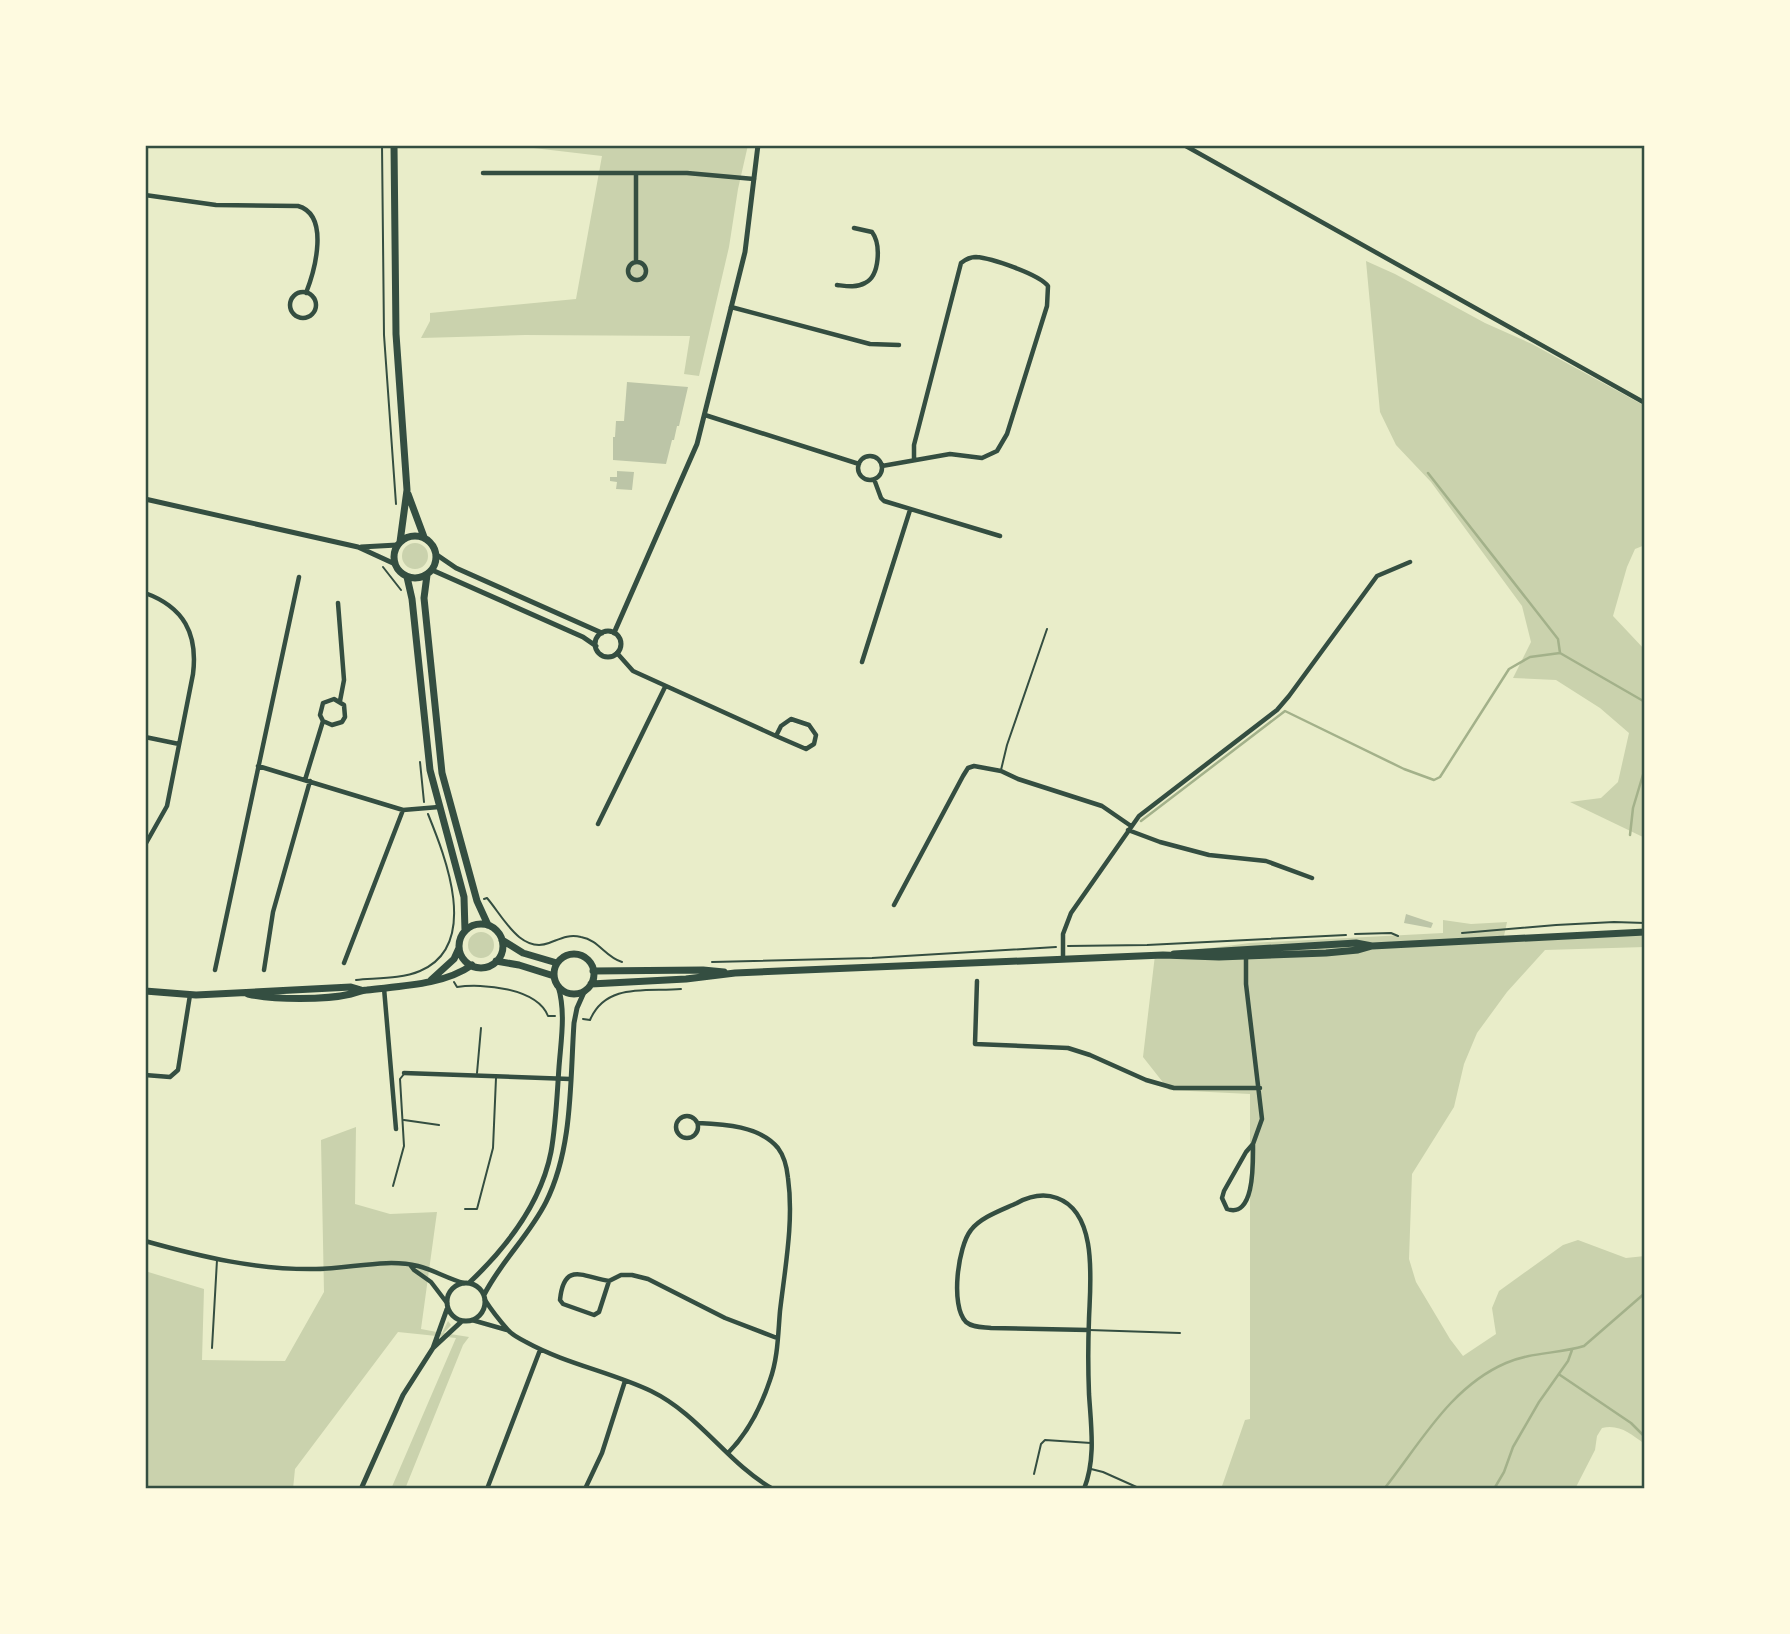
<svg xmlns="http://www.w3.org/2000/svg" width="1790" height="1634" font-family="Karla,sans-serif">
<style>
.green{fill:#cad2ad}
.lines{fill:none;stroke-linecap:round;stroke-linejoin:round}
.stream{stroke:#a3b18a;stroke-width:2.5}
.building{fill:#bcc5a7}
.path{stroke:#344e41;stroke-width:2}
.service{stroke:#344e41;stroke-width:2}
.minor{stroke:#344e41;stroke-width:4.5}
.tertiary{stroke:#344e41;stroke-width:5}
.primary{stroke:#344e41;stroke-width:7}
.neatline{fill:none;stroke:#344e41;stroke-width:2.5}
</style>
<rect width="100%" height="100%" fill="#e9edc9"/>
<path class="green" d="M507,145H748L738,189L729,247L699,376L684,374L690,336L525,335L421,338L430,321V313L576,299L602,156Z
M1366,261L1395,274L1485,323L1532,344L1645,406V545L1635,549L1627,567L1613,616L1645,650V838L1570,802L1601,798L1618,782L1629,733L1600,708L1556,680L1513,678L1531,642L1522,606L1431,482L1396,445L1380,412Z
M402 556a13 13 0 1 1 26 0a13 13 0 1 1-26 0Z
M1443,920L1471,924L1507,922L1504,936L1645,931V947L1545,950L1507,992L1477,1033L1464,1064L1454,1107L1412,1174L1409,1259L1416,1282L1450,1339L1463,1356L1496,1334L1492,1308L1499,1291L1563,1245L1578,1240L1626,1258L1645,1256V1444C1630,1434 1620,1424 1602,1428L1597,1436L1595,1450L1575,1489H1221L1245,1420L1250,1419V1094L1169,1090L1143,1057L1155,955L1250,943L1443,933Z
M468 945a13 13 0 1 1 26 0a13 13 0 1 1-26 0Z
M356,1127L355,1204L390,1214L437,1212L421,1329L442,1333L448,1321L451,1325L444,1333L469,1337L463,1345L405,1489H391L456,1338L398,1332L295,1469L293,1489H145V1271L204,1289L202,1360L285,1361L324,1292L321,1140Z"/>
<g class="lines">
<path class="stream" d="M1428,473L1558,639L1560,653
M1141,821L1285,711L1404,769L1434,780L1440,777L1509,669L1530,657L1560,653L1645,702
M1630,835L1633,808L1645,768
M1560,1375L1631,1423L1645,1437
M1384,1489C1420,1444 1450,1387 1506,1363C1531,1352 1558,1354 1584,1346L1645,1293
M1494,1489L1504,1472L1513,1447L1539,1402L1568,1361L1572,1350"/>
</g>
<path class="building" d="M627,382L688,387L679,426H677L674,440H672L666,464L613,460V437H615L616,421H624Z
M617,471L634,472L632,490L616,489L617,482L610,481V477H617Z
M1406,914L1433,923L1431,928L1404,923Z"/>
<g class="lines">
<path class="path" d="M382,145L384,335L396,504
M383,567L401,590
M420,762L424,802
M484,899L487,898C502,915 520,954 549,943C560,939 568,934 581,937C599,940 605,957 622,962
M1462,933L1556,925L1614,922L1645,923
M1355,934L1391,933L1398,936
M1068,946L1147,945L1346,935
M712,962L872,958L1056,947
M356,980C377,978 401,979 420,971C481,945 445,856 428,814
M454,982L457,987C482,983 537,988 548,1016H555
M583,1019L590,1020C606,982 648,992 681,989"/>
<path class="service" d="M1001,770L1007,745L1047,629
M477,1073L481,1028
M404,1120L439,1125
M393,1186L404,1146L400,1079L404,1074
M465,1209H477L493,1148L496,1078
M1089,1330L1180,1333
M212,1348L217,1260
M1091,1469L1103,1472L1141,1489
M1034,1474L1041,1444L1045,1440L1091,1443"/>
<path class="minor" d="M1184,145L1645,403
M483,173H687L754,179
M636,173V262
M145,195L216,205L298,206C330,215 315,270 306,293
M628 271a9 9 0 1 1 18 0a9 9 0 1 1-18 0Z
M837,285C846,286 856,288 865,283C880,276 881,244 872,232L854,228
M290 305a13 13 0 1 1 26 0a13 13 0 1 1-26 0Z
M731,307L870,344L899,345
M705,415L859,464
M858 468a12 12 0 1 1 24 0a12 12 0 1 1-24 0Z
M882,466L950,454L982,458L997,451L1007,434L1047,306L1048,286C1039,274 991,258 976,257C970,257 966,259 961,263L914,445V460
M874,479L881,498L884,501L1000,536
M145,593C184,607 198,634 193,674L167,806L145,845
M338,603L344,680L340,701
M617,653L633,671L776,736L781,726L791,719L809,725L816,735L814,744L806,749L776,736
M862,662L910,510
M145,737L179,744
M258,766L403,810L439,807
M305,780L323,721L320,715L323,703L334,699L344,705L345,717L342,722L332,725L323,721
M598,824L665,687
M1128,830L1160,842L1209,855L1266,861L1312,878
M894,905L963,776L968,768L974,766L1001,771L1018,779L1102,806L1131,826
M1246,956V984L1262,1119L1253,1144L1246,1152L1224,1191L1222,1198L1227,1209C1255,1219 1253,1162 1253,1144
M1063,959V934L1071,913L1139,816L1277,710L1289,696L1377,576L1410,562
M344,963L403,810
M215,970L299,577
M264,970L273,912L310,781
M977,981L975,1044L1068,1048L1090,1055L1146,1080L1174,1088H1260
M384,988L396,1129
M404,1073L570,1079
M145,1075L170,1077L178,1070L190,995
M676 1127a11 11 0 1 1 22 0a11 11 0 1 1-22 0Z
M698,1123C724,1124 760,1126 778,1148C784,1156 787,1168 788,1178C794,1221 785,1268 780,1311C778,1334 778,1358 770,1380C761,1407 749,1432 728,1453
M145,1241C202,1257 257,1270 316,1269C349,1269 386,1258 418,1266C434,1270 448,1279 464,1283
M411,1266L414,1270L431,1282L447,1303
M609,1281L599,1312L594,1315L563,1304L560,1300C564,1261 583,1277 609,1281L621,1275H632L648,1279L725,1318L777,1338
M485,1300C492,1311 500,1321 508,1330C512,1335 520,1339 526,1342C566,1364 611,1372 651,1391C700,1415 727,1463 773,1489
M472,1320L507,1330
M487,1489L540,1350
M585,1489L602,1453L625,1381
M1084,1489C1096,1459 1091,1426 1089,1394C1088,1369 1088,1344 1089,1319C1090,1285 1099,1213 1057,1198C1043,1193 1030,1196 1017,1203C1002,1210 981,1217 971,1230C958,1246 950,1306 966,1322C973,1328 983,1327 991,1328L1088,1330"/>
<path class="tertiary" d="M145,499L358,547L395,564
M361,547L397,545
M437,555L456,568L602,633
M432,570L583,637L596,646
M595 644a13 13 0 1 1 26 0a13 13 0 1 1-26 0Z
M614,633L697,444L745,252L758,145
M447 1302a19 19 0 1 1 38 0a19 19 0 1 1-38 0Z
M469,1283C506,1248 541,1203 551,1152C556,1124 557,1095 559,1067C561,1040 566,1012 558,986
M484,1295C501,1261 529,1236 546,1202C573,1148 570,1081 574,1023L577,1008L585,990
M433,1348L447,1309
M361,1489L403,1395L433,1348L462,1321"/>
<path class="primary" d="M394,145L396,334L407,490L400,542
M408,494L424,537
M394 557a21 21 0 1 1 42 0a21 21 0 1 1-42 0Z
M427,575L424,598L442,773L477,901L488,925
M407,577L412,599L430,770L464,897L465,931
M459 946a22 22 0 1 1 44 0a22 22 0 1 1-44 0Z
M502,940L523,953L557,963
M1174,954L1356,943L1372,946L1645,932
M554 974a20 20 0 1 1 40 0a20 20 0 1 1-40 0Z
M496,961L519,965L554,976
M593,971L703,970L724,972
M431,980L454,959L459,948
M591,984L686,979L735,973L1163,955L1219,957L1326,953L1358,950L1372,946
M145,991L196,995L351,987L361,990
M248,994C275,1000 325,1000 351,994C357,993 361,990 367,990C400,986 444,985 472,965"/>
</g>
<rect width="1790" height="1634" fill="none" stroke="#fefae0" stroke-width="294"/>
<rect x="147" y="147" width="1496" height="1340" class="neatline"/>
</svg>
